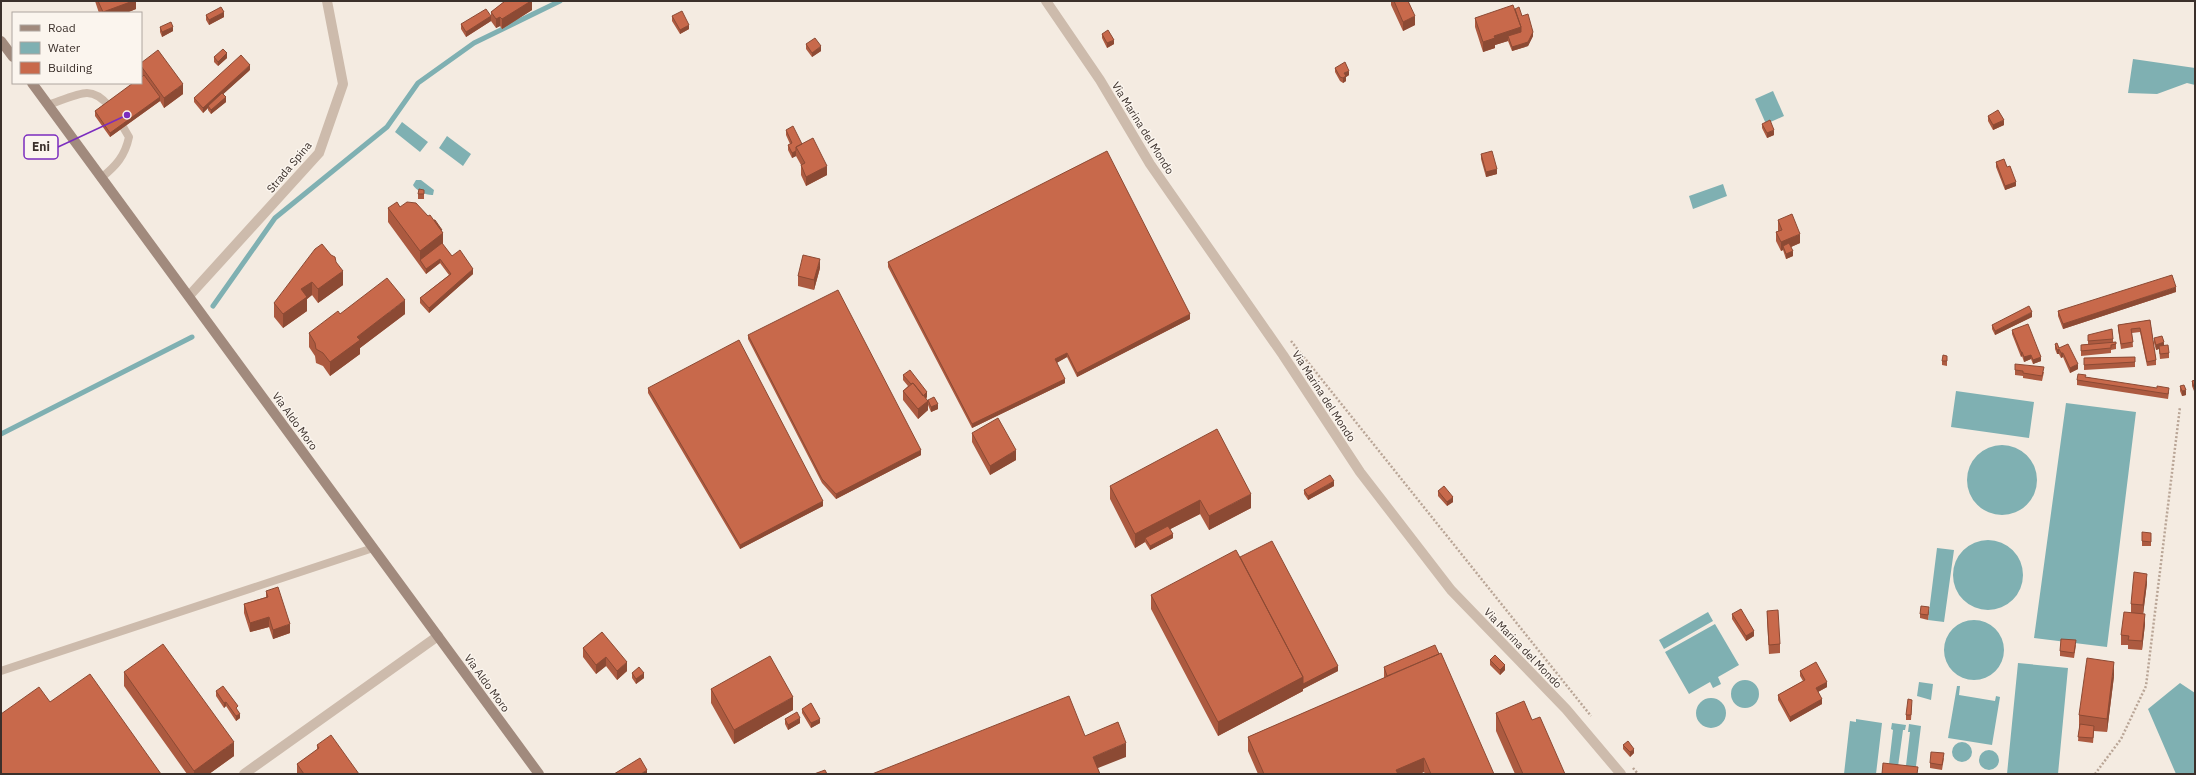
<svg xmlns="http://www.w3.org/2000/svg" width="2196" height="775" font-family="'IBM Plex Sans',sans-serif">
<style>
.water{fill:#7fb0b2}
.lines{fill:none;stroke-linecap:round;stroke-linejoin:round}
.stream{stroke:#7fb0b2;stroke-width:5}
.path{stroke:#b9a596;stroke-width:2.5;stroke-dasharray:2 2;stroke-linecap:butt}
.service{stroke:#cdbbac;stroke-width:8}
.minor{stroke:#cdbbac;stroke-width:10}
.tertiary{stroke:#cdbbac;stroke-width:10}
.secondary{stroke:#a18a7d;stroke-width:10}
.wall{fill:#ac5a40}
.shaded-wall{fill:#8c4a34}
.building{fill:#c8694b;stroke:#8c4a34}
.labels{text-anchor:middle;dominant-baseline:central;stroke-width:3;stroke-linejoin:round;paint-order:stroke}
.street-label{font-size:11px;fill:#3b302b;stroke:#fbf5ee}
.leader{fill:none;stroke:#7b2cbf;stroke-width:1.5}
.callout-dot{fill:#7b2cbf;stroke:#fbf5ee;stroke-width:1.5}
.callout{fill:#fbf5ee;stroke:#7b2cbf;stroke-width:1.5}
.callout-label{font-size:12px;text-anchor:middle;font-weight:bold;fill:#3b302b}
</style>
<rect width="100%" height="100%" fill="#f4ebe1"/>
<path class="water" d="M2133,59L2195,68V85L2187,83L2157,94L2128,93Z
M1773,91L1784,116L1766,124L1755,99Z
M402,122L428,142L420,152L395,132Z
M447,136L471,154L463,166L439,148Z
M416,180H421L434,190L433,195C428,196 415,190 413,185Z
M1723,184L1727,196L1693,209L1689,196Z
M1956,391L2034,402L2029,438L1951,427Z
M2066,403L2136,412L2107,647L2034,638Z
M1967 480a35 35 0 1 1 70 0a35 35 0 1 1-70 0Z
M1953 575a35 35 0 1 1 70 0a35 35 0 1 1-70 0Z
M1937,548L1954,550L1944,622L1928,620Z
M1708,612L1713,621L1664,649L1659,640Z
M1944 650a30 30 0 1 1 60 0a30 30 0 1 1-60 0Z
M1715,624L1739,665L1718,677L1721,684L1713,688L1710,682L1689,694L1665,652Z
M2018,663L2068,668L2058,774H2007Z
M1731 694a14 14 0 1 1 28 0a14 14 0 1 1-28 0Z
M1919,682L1933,684L1931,700L1917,696Z
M2180,683L2195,693V774H2176L2148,709Z
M1957,686H1960L1959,695L1995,701L1996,696L2000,697L1992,745L1948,738Z
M1696 713a15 15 0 1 1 30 0a15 15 0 1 1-30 0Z
M1856,719L1882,723L1876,774H1844L1850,721L1856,722Z
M1892,723L1906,725L1905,730H1903L1897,774L1888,773L1893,730L1891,729Z
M1909,724L1921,726L1915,774H1905L1910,732H1908Z
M1952 752a10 10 0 1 1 20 0a10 10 0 1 1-20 0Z
M1979 760a10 10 0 1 1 20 0a10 10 0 1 1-20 0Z"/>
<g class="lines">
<path class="stream" d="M213,306L275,218L387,127L418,83L474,43L560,1
M1,434L192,337"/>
<path class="path" d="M1291,341L1591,716
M1633,768L1638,774
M2095,774L2121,739L2146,686L2180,407"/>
<path class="service" d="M48,105C58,102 77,93 87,93C106,93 120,122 129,137C125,156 116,166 101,178
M1,671L373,548"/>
<path class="minor" d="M189,296L319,153L343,84L327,1
M244,774L438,636"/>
<path class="tertiary" d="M1046,1L1100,80L1150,164L1283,355L1360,472L1451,590L1566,709L1621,774"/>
<path class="secondary" d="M1,41L13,57
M32,83L539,774"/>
</g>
<path class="wall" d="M95,1H136V9L126,13H99Z
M503,1H532V10L502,29L500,26L496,28L491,21L466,37L461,29V24L491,16V12L503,3Z
M1391,1H1408L1415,25L1403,31L1391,5Z
M1515,9L1522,16L1533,36L1528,46L1512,51L1508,41L1495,45V48L1483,52L1475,27V18Z
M206,15L224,17L209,25L206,20Z
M672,16L689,29L680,34L672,21Z
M160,27L173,31L162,37L160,32Z
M1102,34L1114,44L1107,48L1102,38Z
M806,44L821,51L812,57L806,49Z
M214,57L227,58L218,66L214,62Z
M141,63L183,94L164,108L160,101L110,137L95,116V111L142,77L141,75Z
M1335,68L1349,75L1346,77V81L1343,83L1340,81L1335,72Z
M250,70L223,94L226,102L211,114L208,110V108L203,113L194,102V98Z
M1988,116L2004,125L1993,130L1988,121Z
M1762,124L1774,135L1767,138L1762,128Z
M786,130L802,144L827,175L806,186L801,175V165L796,156L792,158L788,150V145L790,144L786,135Z
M1481,154L1497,174L1486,177L1481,159Z
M1996,162L2007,167L2016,186L2005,190L1996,167Z
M424,190V199H418V194Z
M400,207L442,231L443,245L452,256L473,274L429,313L420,303V298L449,275L440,263L426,274L388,222V208Z
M1778,220L1800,243L1791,247L1793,256L1786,259L1783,250L1781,251L1776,241V232L1778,231Z
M336,262L343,285L318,303L312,295L307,299V311L283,328L274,317V303Z
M888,262L1190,319L1077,377L1067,357L1056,363L1065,383L972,428L888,267Z
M820,268L814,290L798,286V276Z
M2176,292L2063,329L2058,316V311Z
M340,314H405L360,348V354L330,376L323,366L316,363L315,356L309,347V333Z
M2032,317L1995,335L1992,329V325Z
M2150,320L2156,360V365L2147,366L2140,332L2132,333L2133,347L2121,349L2118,329V325Z
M2012,330L2041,361L2033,364L2031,359L2024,362L2022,356L2021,357L2012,334Z
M748,335L921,455L836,499L822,483L748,339Z
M2088,335L2113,339V342H2116V349L2111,350V353L2081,356V345L2088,344Z
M2154,338L2164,345L2169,353V358L2160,359L2159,349L2156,350L2154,343Z
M2055,344L2059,348L2078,369L2070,373L2063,357L2061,358L2059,354H2057L2055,349Z
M2135,357V367L2084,370V358Z
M1947,360V366L1942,365V361Z
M2015,370L2044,372L2042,381L2023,378V376L2015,375Z
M903,375L927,397L926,399L928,401V400L938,409L931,412L928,405V410L918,419L903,400V391L908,386L903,380Z
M2086,377L2169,392L2168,399L2077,385V380Z
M2195,380L2194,391L2192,386V381Z
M2180,386L2186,395L2182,396L2180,391Z
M648,388L823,506L740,549L648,393Z
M972,433L1016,460L990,475L972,442Z
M1110,486L1251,508L1209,530L1200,514L1170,529L1173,538L1150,550L1145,542L1135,548L1110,499Z
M1334,486L1308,500L1304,494V490Z
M1438,491L1453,502L1447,506L1438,496Z
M2151,533V546H2142V541Z
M1240,557L1338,671L1303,689V691L1218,736L1151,609V595Z
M2147,583L2143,614L2145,624L2142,650L2128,649V645H2121V635L2131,613V604Z
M266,591L290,633L273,639L269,627L250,632L244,613V604L266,597Z
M1767,611L1780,644V653L1769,654L1767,620Z
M1929,612L1928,620L1920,618V614Z
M1732,614L1754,636L1746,641L1732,619Z
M602,632L627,671L617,680L606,666L596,674L583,657V648Z
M2076,645L2074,658L2060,656V651Z
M1490,660L1505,670L1500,675L1490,665Z
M1384,667L1494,774H1425L1424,772L1419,774H1258L1248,751V737L1384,678Z
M1800,671L1827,687L1818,692L1822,704L1790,722L1778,700V695L1803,681L1800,676Z
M124,672L234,756L209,774H187L124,686Z
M632,673L644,678L636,684L632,678Z
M2114,676L2107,732L2094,731L2093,743L2078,741L2079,729V715Z
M711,689L793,710L734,744L711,703Z
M216,691L238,711L240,718L236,721L226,706L224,708L216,696Z
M1912,704L1911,720H1906V715Z
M802,709L820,723L811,728L802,713Z
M1496,713L1532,720L1565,774H1515L1496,731Z
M785,719L800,723L788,730L785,724Z
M317,745L359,774H297V764L317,750Z
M1623,745L1634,753L1630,757L1623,749Z
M1944,758L1942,770L1930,768V763Z"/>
<path class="shaded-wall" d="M133,1H136V9L126,13H103V12Z
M531,1H532V10L502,29V19Z
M224,12V17L209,25V20Z
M491,16V21L466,37V32Z
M1415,16V25L1403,31V22Z
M500,17V26L496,28V19Z
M689,25V29L680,34V30Z
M173,27V31L162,37V32Z
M1521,27V36H1508V41L1495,45V48L1483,52V42L1494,36Z
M1533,32V36L1528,46L1512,51V47Z
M1114,40V44L1107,48V43Z
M821,46V51L812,57V53Z
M227,53V58L218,66V62Z
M250,65V70L209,107L208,106V108L203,113V108Z
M1349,71V75L1346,77V81L1343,83V78L1344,73Z
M183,84V94L164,108V98Z
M160,97V101L110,137V133Z
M226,97V102L211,114V110Z
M2004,120V125L1993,130V125Z
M1774,130V135L1767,138V133Z
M796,151V156L792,158V153Z
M827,166V175L806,186V177Z
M1497,169V174L1486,177V172Z
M2016,182V186L2005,190V186Z
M443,233V247L420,260V251Z
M1800,234V243L1784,250L1783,246V250L1781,251V242Z
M1793,251V256L1786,259V254Z
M440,259V263L426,274V269Z
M820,259V268L814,290V280Z
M473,269V274L429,313V308Z
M343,271V285L318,303V289Z
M312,282V295L307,299V311L283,328V314L301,289Z
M2176,287V292L2063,329V324Z
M405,300V314L360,348V354L330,376V362L357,337Z
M2032,312V317L1995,335V331Z
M1190,314V319L1077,377V373Z
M2164,342V347L2156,350V345Z
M2059,349V354H2057V350Z
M2021,352H2022V356L2021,357Z
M1067,353V357L1055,364V359Z
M2061,353H2063V357L2061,358Z
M2031,355V359L2024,362V357Z
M2041,357V361L2033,364V360Z
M2078,364V369L2070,373V368Z
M1065,379V383L972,428V424Z
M2186,390V395L2182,396V391Z
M927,392V397L921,402V397Z
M928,401V410L918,419V409Z
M938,404V409L931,412V407Z
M921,450V455L836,499V494Z
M1016,450V460L990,475V466Z
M1334,481V486L1308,500V496Z
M1251,494V508L1209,530V516Z
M1453,497V502L1447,506V502Z
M1200,500V514L1147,541L1145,538V542L1135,548V534Z
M823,501V506L740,549V545Z
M1173,534V538L1150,550V546Z
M2147,574V583L2143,615V605Z
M2145,614V624L2142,650V641Z
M269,617V627L250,632V623Z
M290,624V633L273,639V630Z
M1754,631V636L1746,641V636Z
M606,657V666L596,674V665Z
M627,662V671L617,680V671Z
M2114,662V676L2107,732V719Z
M1505,665V670L1500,675V670Z
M1338,666V671L1303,689V691L1218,736V722L1303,677Z
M644,673V678L636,684V679Z
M1827,682V687L1816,693V688Z
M793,697V710L734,744V730Z
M1822,699V704L1790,722V717Z
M226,702V706L224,708V703Z
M240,714V718L236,721V716Z
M800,718V723L788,730V725Z
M820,719V723L811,728V723Z
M234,742V756L209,774H194V771Z
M1126,743V757L1093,770V757Z
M1634,749V753L1630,757V752Z
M1424,758V772L1419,774H1396V770Z
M647,770V774H641Z"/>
<path class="building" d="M98,1H133L103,12Z
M505,1H531L502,19L500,17L496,19L491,12Z
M1394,1H1408L1415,16L1403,22Z
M1513,5L1521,27L1494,36L1495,38L1483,42L1475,18Z
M221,7L224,12L209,20L206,15Z
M1519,7L1522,16L1528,14L1533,32L1528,42L1512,47L1508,36L1521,32V27L1515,9Z
M486,9L491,16L466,32L461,24Z
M682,11L689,25L680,30L672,16Z
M171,22L173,27L162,32L160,27Z
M1108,30L1114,40L1107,43L1102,34Z
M815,38L821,46L812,53L806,44Z
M223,49L227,53L218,62L214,57Z
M158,50L183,84L164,98L141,66V63Z
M241,55L250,65L203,108L194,98Z
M1345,62L1349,71L1344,73L1346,76L1343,78L1340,77L1335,68Z
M144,75L160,97L110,133L95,111L133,83H141V78Z
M222,93L226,97L211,110L208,106Z
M1998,110L2004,120L1993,125L1988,116Z
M1770,120L1774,130L1767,133L1762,124Z
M793,126L802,144L796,147V151L792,153L788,145L792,143L786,130Z
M813,138L827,166L806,177L801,165L805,163L796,147Z
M1107,151L1190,314L1077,373L1067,353L1055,359L1065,379L972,424L888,262Z
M1492,151L1497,169L1486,172L1481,154Z
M2004,159L2007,167L2010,166L2016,182L2005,186L1996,162Z
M419,189L424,190V194H418Z
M397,202L400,207L407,202L416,203L428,216L430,215L443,233L420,251L388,208Z
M1792,214L1800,234L1781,242L1776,232L1782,230L1778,220Z
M434,220H435L442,230H441Z
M442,243L452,256L460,250L473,269L429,308L420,298L451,274L440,259L426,269L420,260Z
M1789,243L1793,251L1786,254L1783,246Z
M322,244L331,255L335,257L336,262L343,271L318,289L312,282L301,289L307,297L283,314L274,303L315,249Z
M803,255L820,259L814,280L798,276Z
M2172,275L2176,287L2063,324L2058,311Z
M387,278L405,300L357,337L360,340L330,362L323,353L316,349L315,343L309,333L338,311L340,314Z
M838,290L921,450L836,494L822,479L748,335Z
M2029,306L2032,312L1995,331L1992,325Z
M2150,320L2156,360L2147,362L2140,328L2131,329L2133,342L2121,344L2118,325Z
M2028,324L2041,357L2033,360L2031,355L2024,357L2022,352H2021L2012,330Z
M2112,329L2113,339L2088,341V335Z
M2162,336L2164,342L2156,345L2154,338Z
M739,340L823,501L740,545L648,388Z
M2116,342V344L2111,345V348L2081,351V345Z
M2057,343L2059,348L2068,344L2078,364L2070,368L2063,353H2061L2059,349L2057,350L2055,344Z
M2168,345L2169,353L2160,354L2159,346Z
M1943,355L1947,356V361H1942Z
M2135,357V362L2084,365V358Z
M2015,364L2044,367L2042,376L2023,373V371L2015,370Z
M910,370L927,392L923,396L913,383L911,384L903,375Z
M2078,374L2086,375L2085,377L2157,388V386L2169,388L2168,394L2077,380Z
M2195,380V386L2194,387L2192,381Z
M913,383L928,401L918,409L903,391Z
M2184,385L2186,390L2182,391L2180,386Z
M934,397L938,404L931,407L928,400Z
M998,418L1016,450L990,466L972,433Z
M1217,429L1251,494L1209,516L1200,500L1135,534L1110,486Z
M1330,475L1334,481L1308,496L1304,490Z
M1444,486L1453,497L1447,502L1438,491Z
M1168,526L1173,534L1150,546L1145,538Z
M2142,532L2151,533V542L2142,541Z
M1272,541L1338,666L1303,684V677L1240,557Z
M1236,550L1303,677L1218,722L1151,595Z
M2134,572L2147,574L2143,605L2131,604Z
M278,587L290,624L273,630L269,617L250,623L244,604L268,597L266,591Z
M1921,606L1929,607L1928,615L1920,614Z
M1741,609L1754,631L1746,636L1732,614Z
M1778,610L1780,644L1769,645L1767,611Z
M2124,612L2145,614L2142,641L2128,640L2129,636L2121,635Z
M602,632L627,662L617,671L606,657L596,665L583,648Z
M2061,639L2076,640L2074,653L2060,651Z
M163,644L234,742L194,771L124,672Z
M1435,645L1439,654L1387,676L1384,667Z
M1441,653L1494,774H1431L1424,758L1396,770L1398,774H1264L1248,737Z
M1495,655L1505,665L1500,670L1490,660Z
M770,656L793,697L734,730L711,689Z
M2087,658L2114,662L2107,719L2079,715Z
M1816,662L1827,682L1816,688L1822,699L1790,717L1778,695L1805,680L1800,671Z
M639,667L644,673L636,679L632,673Z
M90,674L161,774H1V714L39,687L50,702Z
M223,686L238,706L236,708L240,714L236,716L226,702L224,703L216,691Z
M1069,696L1085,736L1118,722L1126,743L1093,757L1100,774H872Z
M1908,699L1912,700L1911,715H1906Z
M1524,701L1532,720L1540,717L1565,774H1523L1496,713Z
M811,703L820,719L811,723L802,709Z
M797,712L800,718L788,725L785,719Z
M2080,724L2094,726L2093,738L2078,737Z
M331,735L359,774H304L297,764L319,748L317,745Z
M1628,741L1634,749L1630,752L1623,745Z
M1931,752L1944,753L1942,765L1930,763Z
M640,758L647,770L641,774H614Z
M1883,763L1918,767L1917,774H1882Z
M825,770L827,774H814Z"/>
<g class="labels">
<g class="street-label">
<text transform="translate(1143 128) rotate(58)">Via Marina del Mondo</text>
<text transform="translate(289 167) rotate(-50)">Strada Spina</text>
<text transform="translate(1324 396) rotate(57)">Via Marina del Mondo</text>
<text transform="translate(295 421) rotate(54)">Via Aldo Moro</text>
<text transform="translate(1523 648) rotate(46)">Via Marina del Mondo</text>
<text transform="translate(487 683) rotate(54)">Via Aldo Moro</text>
</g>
</g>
<path class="leader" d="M127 115L58 147"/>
<circle class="callout-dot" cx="127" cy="115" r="4"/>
<rect class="callout" x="24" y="135" width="34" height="24" rx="4"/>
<g class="callout-label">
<text x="41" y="151">Eni</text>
</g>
<rect width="2196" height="775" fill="none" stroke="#3b302b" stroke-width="4"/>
<rect x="12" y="12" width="130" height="72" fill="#fbf5ee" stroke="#aea6a0"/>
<rect x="20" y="25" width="20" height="6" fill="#a18a7d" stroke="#aea6a0"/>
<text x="48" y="32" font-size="12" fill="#3b302b">Road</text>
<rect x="20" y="42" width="20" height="12" fill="#7fb0b2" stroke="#aea6a0"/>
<text x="48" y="52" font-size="12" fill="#3b302b">Water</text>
<rect x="20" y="62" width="20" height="12" fill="#c8694b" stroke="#aea6a0"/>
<text x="48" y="72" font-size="12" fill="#3b302b">Building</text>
</svg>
